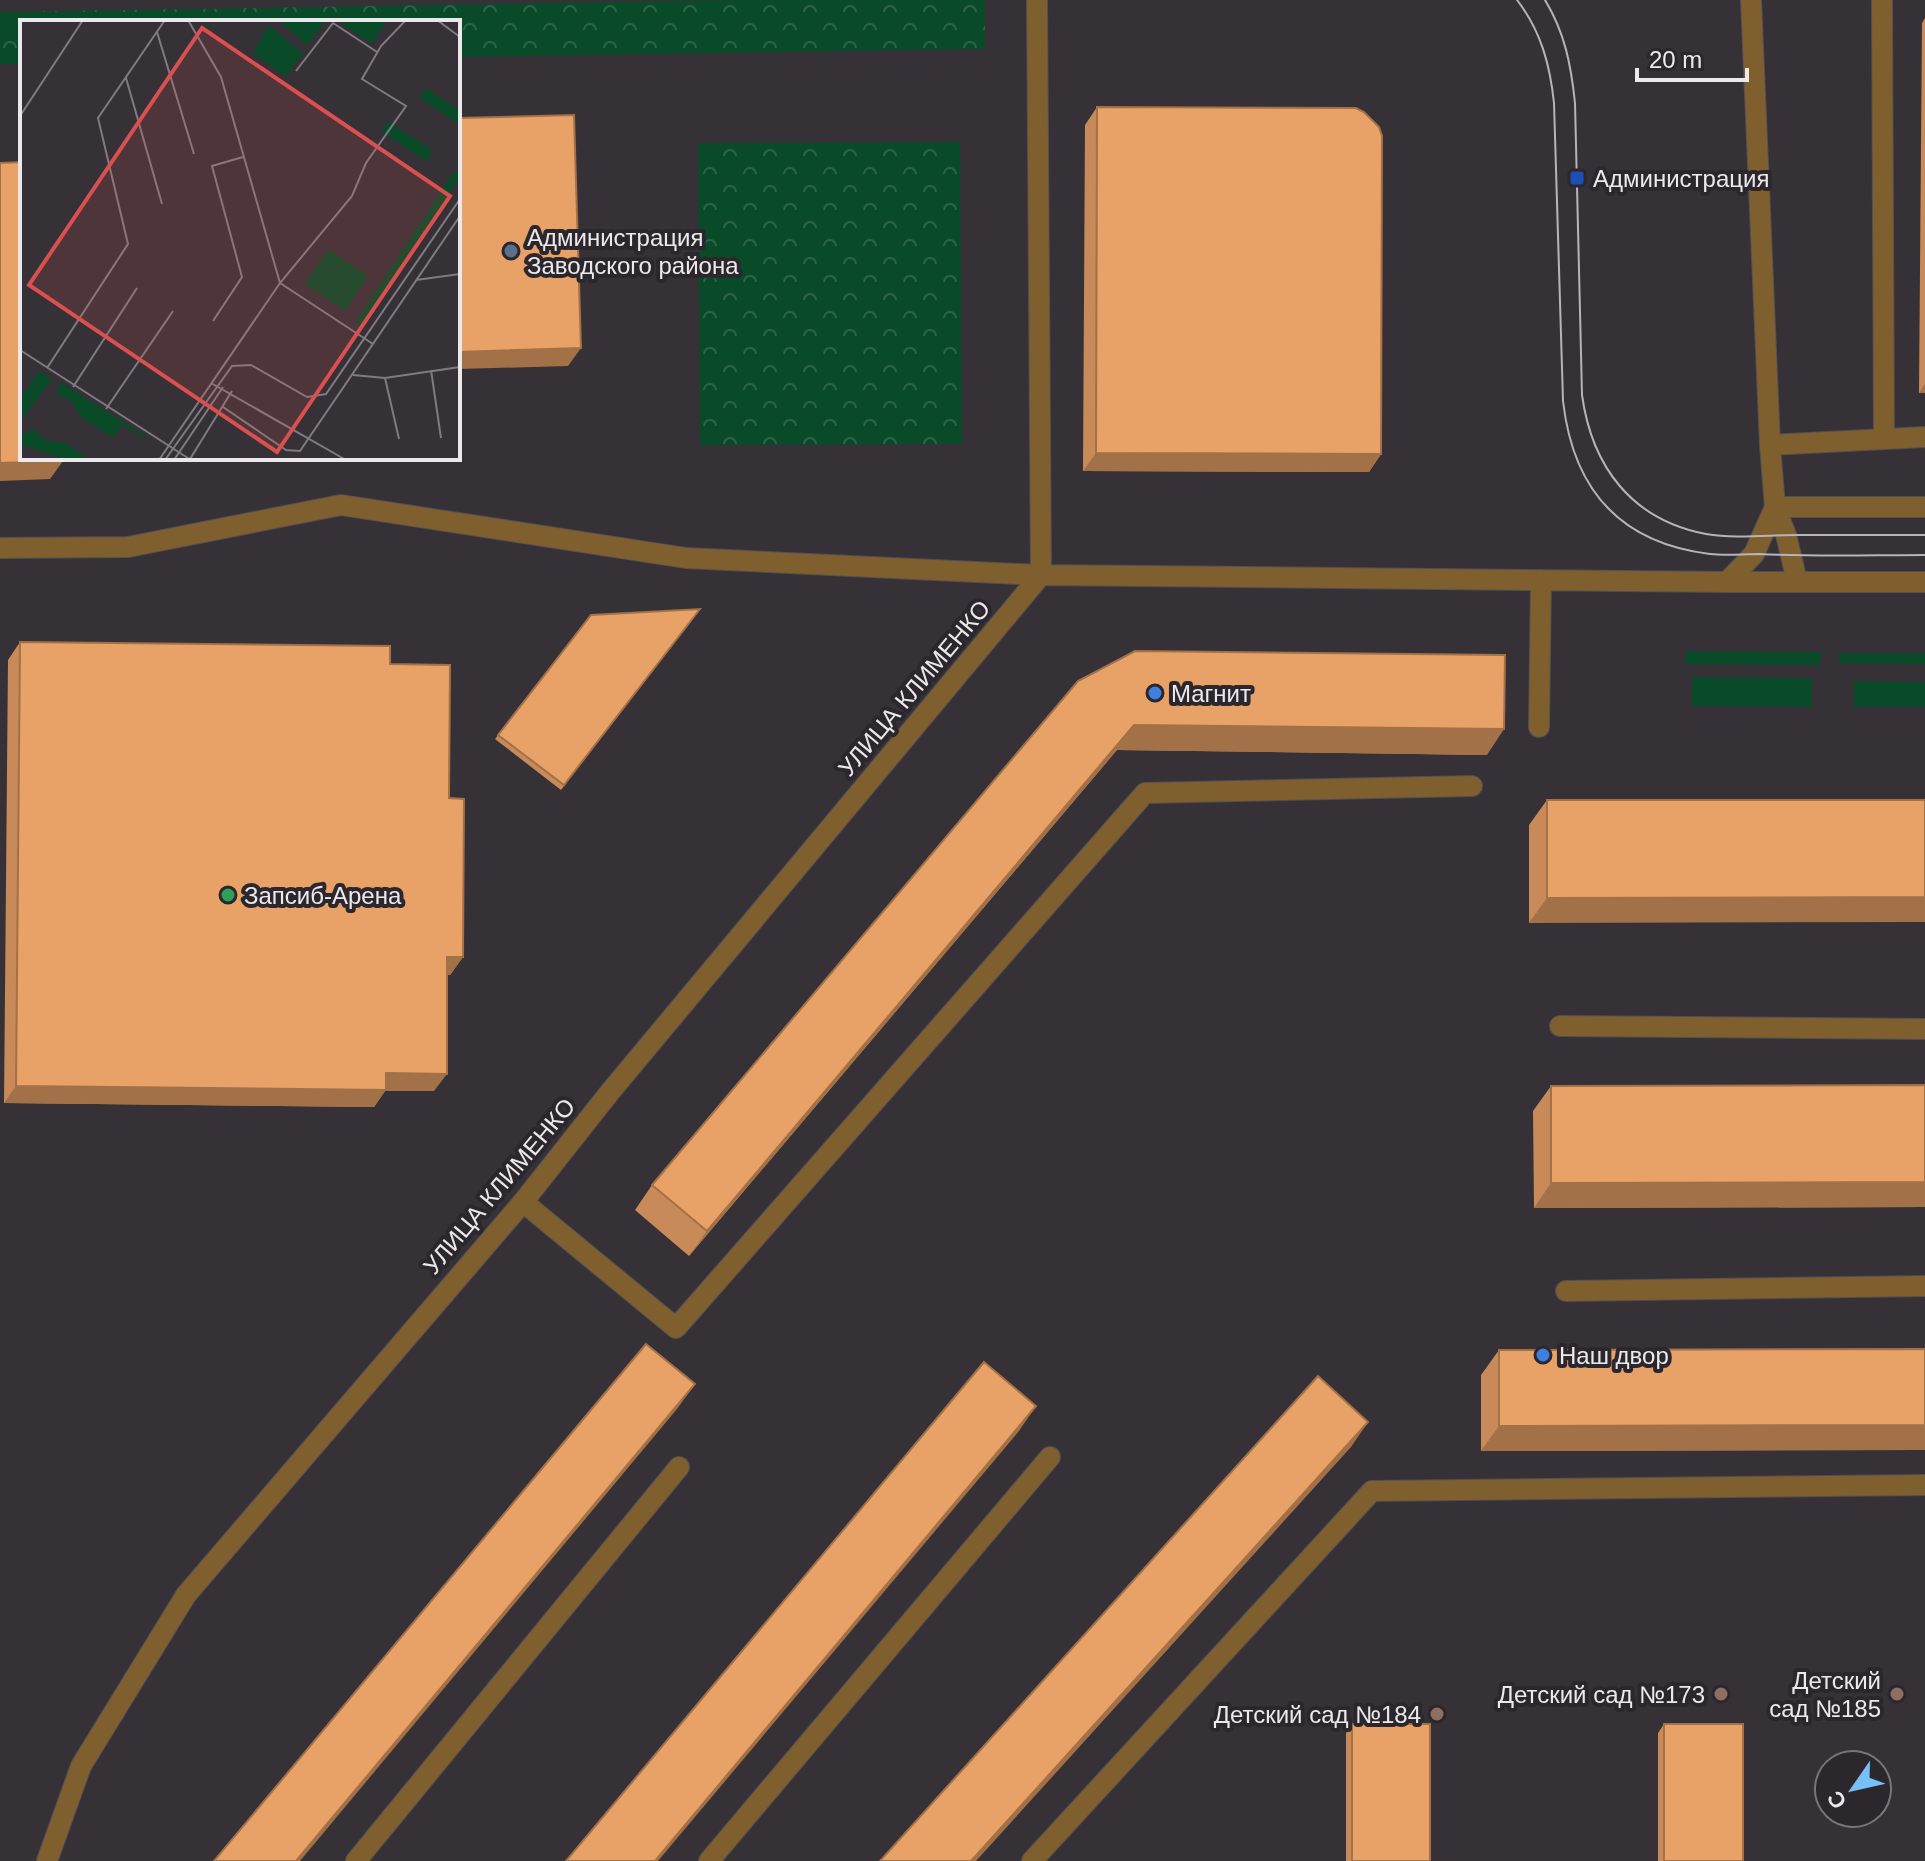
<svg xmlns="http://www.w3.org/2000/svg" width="1925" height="1861" font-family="Helvetica,sans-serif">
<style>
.grass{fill:#094a29}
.forest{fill:url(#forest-crowns)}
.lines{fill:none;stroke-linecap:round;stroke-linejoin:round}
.minor-casing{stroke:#534e54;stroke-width:22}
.minor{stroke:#7f5f2e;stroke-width:20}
.tram{stroke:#b7b3b8;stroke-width:2}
.wall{fill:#c88a58}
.shaded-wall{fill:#a27147}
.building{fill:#e8a166;stroke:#a27147;stroke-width:2}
.transit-dot{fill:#1a4fb4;stroke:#2c272c;stroke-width:3}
.service-dot{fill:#5c6f8a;stroke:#2c272c;stroke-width:3}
.shop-dot{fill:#3f7fe0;stroke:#2c272c;stroke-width:3}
.leisure-dot{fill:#2e9e5b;stroke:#2c272c;stroke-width:3}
.education-dot{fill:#8d6e63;stroke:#2c272c;stroke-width:3}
.labels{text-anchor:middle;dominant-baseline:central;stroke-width:8;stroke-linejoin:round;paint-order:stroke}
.poi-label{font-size:24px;fill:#ece9ed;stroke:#2c272c;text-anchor:start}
.street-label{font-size:24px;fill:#ece9ed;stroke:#2c272c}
.inset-road{fill:none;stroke:#7f7b80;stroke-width:2}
.view{fill:#da4f4f;fill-opacity:0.15;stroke:#da4f4f;stroke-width:4}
.inset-edge{fill:none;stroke:#ece9ed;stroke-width:4}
</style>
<defs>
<pattern id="forest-crowns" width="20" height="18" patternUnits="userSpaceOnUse" patternTransform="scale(2)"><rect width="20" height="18" fill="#094a29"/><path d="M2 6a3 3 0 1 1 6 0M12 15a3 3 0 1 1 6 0" fill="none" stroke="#2d6448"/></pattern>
</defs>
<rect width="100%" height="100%" fill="#363137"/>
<path class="grass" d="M1686,651L1821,652L1820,665L1685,664Z
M1839,653H1925V664L1839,663Z
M1692,677L1812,678V707L1692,706Z
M1854,681L1925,682V707H1854Z"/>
<path class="forest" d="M745,0H985V49L458,57V22H22V64H0V12Z
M960,142L962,444L700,445L698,143Z"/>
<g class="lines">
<defs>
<path id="minor" d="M1037,0L1041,575
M1751,0L1770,445L1775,507L1786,535L1797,581
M1882,0L1884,438
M1770,445L1925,437
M1775,507H1925
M0,548L128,547L341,505L686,558L1041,575L1727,582H1925
M1727,582L1754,554L1775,507
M1539,727L1541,580
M1560,1026L1925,1029
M523,1202L676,1328L1145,793L1472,786
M1566,1291L1925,1286
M47,1861L81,1766L186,1595L523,1202L610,1092L1041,575
M356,1861L679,1467
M709,1861L1050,1457
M1032,1861L1372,1491L1925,1485"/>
</defs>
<use href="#minor" class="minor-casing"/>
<use href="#minor" class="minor"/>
<path class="tram" d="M1517,0C1541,31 1550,65 1554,103L1563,401C1573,489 1620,543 1710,554C1726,556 1743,554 1759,554C1815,557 1870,555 1925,555
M1545,0C1565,33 1571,65 1575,103L1582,395C1592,467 1632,520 1706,534C1735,539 1768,535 1797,535C1840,535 1882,535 1925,535"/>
</g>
<path class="wall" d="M1925,18V393H1919L1922,23Z
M1097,107L1381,454L1369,472L1083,471L1085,125Z
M700,609L561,790L495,739L591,615Z
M20,642L390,664L449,798L463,957L450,975H447L434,1091H385L374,1107L4,1103L8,660Z
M1078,681L1487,755L1117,750L689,1256L635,1210L652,1185Z
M1547,800H1925L1529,923V825Z
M1925,1085V1207L1534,1208L1533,1111L1551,1086Z
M1925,1349V1450L1481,1451V1375L1499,1350Z
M1352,1724L1430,1861H1346V1733Z
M1664,1724L1743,1861H1658V1733Z"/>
<path class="shaded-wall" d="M581,348L568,366L458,369V352Z
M1925,384V393H1919Z
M1096,453L1381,454L1369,472L1083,471Z
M63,461L50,479L0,481V463Z
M1134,725L1504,729L1487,755L1117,750L689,1256L707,1231Z
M1925,897V922L1529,923L1547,898Z
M447,957H463L450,975H435Z
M386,1073L447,1074L434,1091H385L374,1107L4,1103L16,1086Z
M1925,1182V1207L1534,1208L1551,1183Z
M695,1384L677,1409L300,1861H296Z
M1036,1406L1019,1431L658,1861H655Z
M1368,1422L1351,1447L976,1861H971Z
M1925,1425V1450L1481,1451L1499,1426Z"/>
<path class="building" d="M1097,107L1356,108L1364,112L1379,127L1382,136L1381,454L1096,453Z
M574,115L581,348L458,352V118Z
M22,162V458H63V461L0,463V163Z
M700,609L564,785L498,735L591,615Z
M20,642L390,646V664L450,665L449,798L464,799L463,957H447V1074L386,1073V1090L16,1086Z
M1135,651L1505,655L1504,729L1134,725L707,1231L652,1185L1078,681Z
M1547,800H1925V897L1547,898Z
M1925,1085V1182L1551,1183V1086Z
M646,1344L695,1384L296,1861H214Z
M1925,1349V1425L1499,1426V1350Z
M984,1362L1036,1406L655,1861H566Z
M1318,1376L1368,1422L971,1861H880Z
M1352,1724H1430V1861H1352Z
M1664,1724H1743V1861H1664Z"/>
<rect class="transit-dot" x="1569" y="170" width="16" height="16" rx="4"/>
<circle class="service-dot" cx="511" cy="251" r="8"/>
<g class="shop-dot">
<circle cx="1155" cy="693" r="8"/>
<circle cx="1543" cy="1355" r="8"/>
</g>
<circle class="leisure-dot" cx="228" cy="895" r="8"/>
<g class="education-dot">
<circle cx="1721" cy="1694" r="8"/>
<circle cx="1897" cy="1694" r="8"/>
<circle cx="1437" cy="1714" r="8"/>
</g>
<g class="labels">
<g class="poi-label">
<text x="1593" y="178">Администрация</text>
<text x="527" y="237">Администрация<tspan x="527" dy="28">Заводского района</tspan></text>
<text x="1171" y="693">Магнит</text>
<text x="244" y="895">Запсиб-Арена</text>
<text x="1559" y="1355">Наш двор</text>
<text x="1881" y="1680" text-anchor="end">Детский<tspan x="1881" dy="28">сад №185</tspan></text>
<text x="1705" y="1694" text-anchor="end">Детский сад №173</text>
<text x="1421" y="1714" text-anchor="end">Детский сад №184</text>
</g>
<g class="street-label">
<text transform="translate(914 688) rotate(-50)">УЛИЦА КЛИМЕНКО</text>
<text transform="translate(499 1186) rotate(-50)">УЛИЦА КЛИМЕНКО</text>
</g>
</g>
<g transform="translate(20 20)">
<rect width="440" height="440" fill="#363137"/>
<path d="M258,0H306L287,25ZM316,0H367L352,24ZM248,5L283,33L266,56L233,34Z" fill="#094a29"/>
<path d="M406,68L440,91V105L400,78ZM368,101L413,131L406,141L361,111ZM434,151L440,157L342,307L335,302ZM308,229L348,256L325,291L285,264ZM19,351L32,359L0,402V379ZM40,362L126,416L124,418L102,405L93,418L60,396L52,381L36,374ZM13,409L26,421L44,422L70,440H46L0,424V416Z" fill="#094a29"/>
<path class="inset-road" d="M168,0L201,57L260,263M417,0L440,17M137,12L174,134M276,51L313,3L357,32M106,58L142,184M0,96L63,0M396,260L440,254M260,263L353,324M193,301L222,257L192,146L223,137M0,330L171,440M27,348L108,224L78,98L145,0M411,350L421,418M333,355L365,358L440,347M365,358L379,419M191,363L326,440M53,367L117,268M203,387L266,430L280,431L440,196M86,389L153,291M170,439L212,371M139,440L260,263L332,176L346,143L386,86L342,59L361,26L386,0M145,440L212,346L231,345L287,377L306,374L440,179M154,440L203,367"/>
<path class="view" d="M182,8L430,176L257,432L9,265Z"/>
<rect width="440" height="440" class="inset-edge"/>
</g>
<g transform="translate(1853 1789) rotate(236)"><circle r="38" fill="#2c272c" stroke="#797579" stroke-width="2"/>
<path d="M0-6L14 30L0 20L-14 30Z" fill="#77bff7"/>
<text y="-12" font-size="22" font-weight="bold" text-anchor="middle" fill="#ece9ed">С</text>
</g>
<path d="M1637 68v12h110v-12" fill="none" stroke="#ece9ed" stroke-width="4"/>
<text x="1649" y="68" font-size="24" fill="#ece9ed" stroke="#2c272c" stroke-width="6" paint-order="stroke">20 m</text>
</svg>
